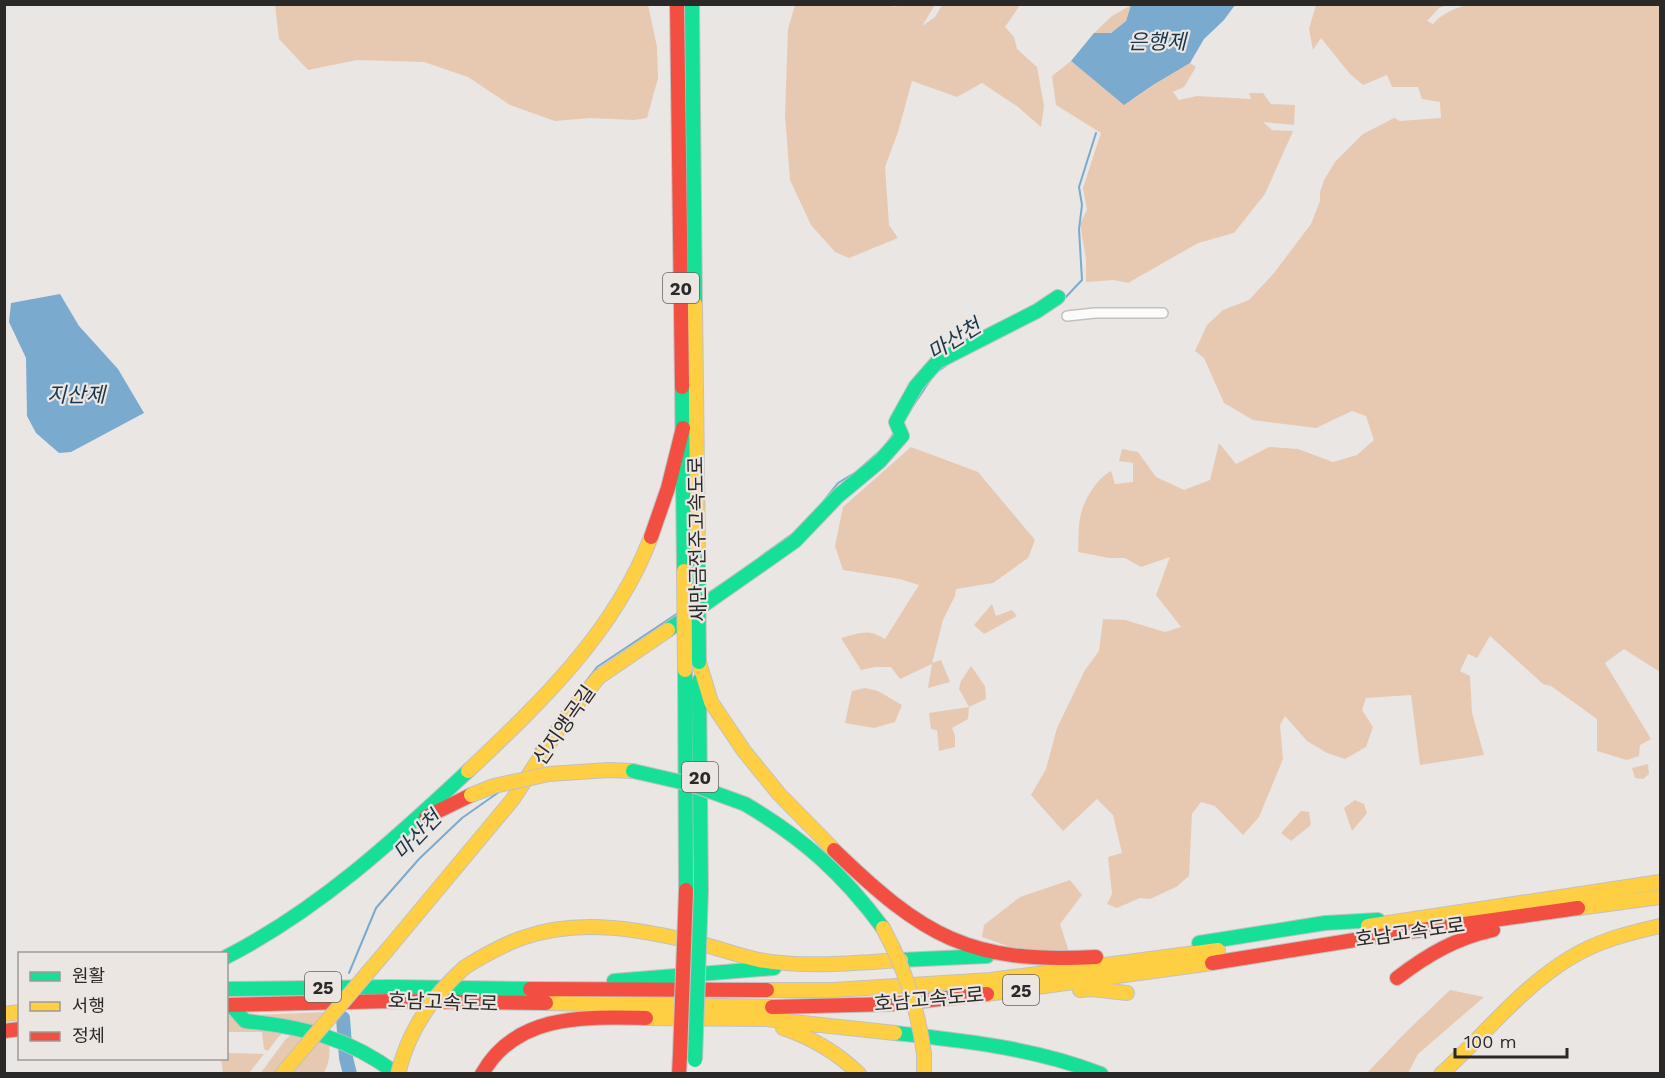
<svg xmlns="http://www.w3.org/2000/svg" width="1665" height="1078" font-family="'Work Sans','Noto Sans KR',sans-serif">
<style>
.green{fill:#e7c9b2}
.water{fill:#7aabcf}
.lines{fill:none;stroke-linecap:round;stroke-linejoin:round}
.stream{stroke:#7aabcf;stroke-width:2}
.river{stroke:#7aabcf;stroke-width:14}
.street-casing{stroke:#c3c1c0;stroke-width:12}
.fast-casing{stroke:#c3c1c0;stroke-width:16}
.slow-casing{stroke:#c3c1c0;stroke-width:16}
.jam-casing{stroke:#c3c1c0;stroke-width:16}
.street{stroke:#fcfbfb;stroke-width:9}
.fast{stroke:#16e098;stroke-width:14}
.slow{stroke:#ffcf43;stroke-width:14}
.jam{stroke:#f24e42;stroke-width:14}
.fast-bridge-casing{stroke:#c3c1c0;stroke-width:16;stroke-linecap:butt}
.slow-bridge-casing{stroke:#c3c1c0;stroke-width:16;stroke-linecap:butt}
.jam-bridge-casing{stroke:#c3c1c0;stroke-width:16;stroke-linecap:butt}
.fast-bridge{stroke:#16e098;stroke-width:14}
.slow-bridge{stroke:#ffcf43;stroke-width:14}
.jam-bridge{stroke:#f24e42;stroke-width:14}
.labels{text-anchor:middle;dominant-baseline:central;stroke-width:4.5;stroke-linejoin:round;paint-order:stroke}
.shield{fill:#ebe6e2;stroke:#656260;stroke-width:1.5}
.shield-label{font-size:18px;font-weight:bold;fill:#2b2928}
.street-label{font-size:20px;fill:#2b2928;stroke:#ebe6e2}
.water-label{font-size:21px;font-style:italic;fill:#18374e;stroke:#ebe6e2}
</style>
<rect width="100%" height="100%" fill="#e9e6e4"/>
<path class="green" d="M275,5H648L657,47L658,78L647,118L634,120L590,118L555,121L510,105L468,77L424,62L357,60L308,70L279,39Z
M891,5L893,7L901,5H935L922,26L935,17L942,5H1020L1005,27L1014,37L1017,49L1037,67L1044,106L1041,127L1018,107L982,83L957,97L912,81L898,132L885,167L889,225L898,238L849,258L835,252L811,225L790,180L785,115L788,29L795,5Z
M1131,5L1126,21L1111,33H1094L1112,16Z
M1316,5H1448L1439,8L1427,21L1433,24C1441,14 1455,8 1467,5H1660V672L1624,649L1605,663L1651,739L1640,745L1639,756L1627,760L1597,751V719L1551,686L1543,684L1490,636L1477,658L1468,654L1460,671L1470,676L1472,713L1484,755L1420,765L1411,695L1366,698L1362,710L1373,727L1366,747L1345,759L1327,753L1307,741L1285,716L1280,725L1283,759L1259,817L1243,835L1215,806L1201,802L1192,814L1189,876L1176,887L1150,899L1140,898L1117,908L1107,904L1112,894L1108,857L1122,853L1113,815L1097,799L1063,831L1031,795L1046,769L1057,728L1085,670L1099,651L1103,619L1125,620L1165,632L1181,627L1156,595L1170,557L1141,567L1125,558H1109L1078,552C1079,541 1078,529 1080,518C1083,501 1096,479 1111,471L1115,484L1133,482V463L1119,461L1122,449L1138,452L1156,477L1184,490L1210,480L1219,443L1236,464L1269,447L1298,449L1333,462L1357,455L1374,440L1366,416L1352,411L1316,428L1253,420L1224,403L1204,358L1195,351L1207,325L1223,310L1249,300L1274,273L1311,224L1320,201V192L1324,180L1335,162L1363,134L1394,118L1400,121L1441,118L1440,102L1422,99L1418,87H1392L1387,75L1363,85L1350,74L1321,38L1313,50L1309,29Z
M1071,61L1122,102L1132,100L1153,85L1190,63L1196,67L1184,87L1173,92L1179,100L1197,96L1251,99L1249,93H1263L1271,104L1295,105L1294,125L1263,122L1272,130L1293,131L1265,194L1234,233L1198,243L1128,283L1114,280L1086,282V259L1080,224L1087,210L1083,188L1101,133L1056,105L1052,76Z
M911,447L978,472L1035,540L1028,558L993,583L956,589L955,596L943,620L932,663L941,660L950,682L928,688L932,664L900,679L891,667H875L861,670L841,638C860,633 868,628 885,639L919,585L900,579L843,570L835,546L843,507Z
M992,604L996,616L1012,610L1017,616L984,634L974,625Z
M971,666L985,686L986,699L969,707L968,719L952,728L955,736V747L939,751L937,730L931,729L929,713L969,707L959,689L961,681Z
M865,688L878,691L902,705L895,722L874,728L845,723L852,691Z
M1648,764L1649,774L1643,779L1635,778L1632,768Z
M1355,800L1364,804L1367,813L1352,831L1344,808Z
M1301,811L1309,812L1311,825L1291,841L1281,833Z
M1070,880L1082,895L1060,924L1069,952L1036,956L982,937L984,925L1020,897Z
M1450,990L1484,997L1418,1054L1408,1073H1367L1404,1034Z
M327,1012L316,1025C288,1027 285,1027 268,1051L264,1049L262,1032H227L226,1016Z
M293,1033L305,1038L275,1073L260,1074L285,1040Z
M325,1033L328,1034C330,1048 331,1060 324,1073L290,1074Z
M227,1053L264,1054L249,1073H223L221,1059L226,1058Z"/>
<path class="water" d="M1131,5V4L1235,5L1224,20L1204,39L1190,63L1153,85L1124,105L1071,61L1094,33H1111L1126,21Z
M60,294L79,326L118,369L144,413L71,452L59,453L36,433L27,416L26,358L9,322L11,303Z"/>
<g class="lines">
<path class="stream" d="M1064,299L1082,280L1079,229L1082,205L1079,187L1096,133
M934,374L954,360
M909,412L931,379
M887,443L894,433
M810,518L838,483L856,472L881,450
M760,557L795,532
M705,595L743,570
M581,688L597,667L678,613
M564,708L578,692
M533,756L538,745
M349,973L376,908L419,859L462,818L499,792"/>
<path class="river" d="M343,1018L346,1058L350,1074"/>
<defs>
<path id="street" d="M1067,316L1095,313H1163"/>
<path id="fast" d="M692,4L695,304
M682,387L684,571
M668,630L795,541L838,496L880,461L902,436L896,422L916,386L937,362L1037,311L1058,297
M685,670L686,890
M699,681L701,891
M745,804C803,838 843,874 883,928
M1199,943L1325,923L1378,920
M226,957C318,910 393,841 468,771
M901,960L987,956
M614,981L774,968
M226,989L391,987L530,989
M231,1005L245,1021C304,1027 349,1038 397,1074
M895,1033C965,1041 1035,1048 1101,1074"/>
<path id="slow" d="M695,304L698,560
M699,662L711,702L744,751L779,794L834,850
M468,771C540,703 615,632 651,537
M549,774L609,770L633,771
M1578,908L1660,897
M1368,926L1660,882
M388,949L513,799L567,716L599,677L668,630
M465,967C483,956 502,945 522,938C580,917 644,930 702,944C721,949 740,956 759,960C806,968 854,963 901,960
M767,990H833L991,980L1218,950
M1080,990L1092,989L1127,993
M987,994L1212,963
M546,1003L772,1007
M4,1014L20,1012
M646,1018L766,1019L895,1033
M783,1028C812,1038 837,1052 859,1074
M924,1054V1074
M282,1074L308,1043
M1441,1074C1484,1036 1520,988 1570,958C1597,941 1629,933 1660,926"/>
<path id="jam" d="M677,4L682,387
M651,537L668,488L683,428
M426,817L471,795
M834,850C923,936 969,964 1096,957
M1212,963L1386,935L1578,908
M1397,978C1427,955 1456,938 1493,930
M530,989L767,990
M226,1005L393,1001L546,1003
M772,1007L893,1004L987,994
M4,1031L20,1029
M482,1074C516,1013 585,1017 646,1018
M679,1074L680,1055"/>
</defs>
<use href="#street" class="street-casing"/>
<use href="#fast" class="fast-casing"/>
<use href="#slow" class="slow-casing"/>
<use href="#jam" class="jam-casing"/>
<use href="#street" class="street"/>
<use href="#fast" class="fast"/>
<use href="#slow" class="slow"/>
<use href="#jam" class="jam"/>
<defs>
<path id="fast-bridge" d="M698,560L699,662
M633,771L690,784L745,804
M695,1060L701,891"/>
<path id="slow-bridge" d="M684,571L685,670
M471,795L494,786L549,774
M883,928C905,968 918,1009 924,1054
M308,1043L388,949
M398,1074C408,1031 432,996 465,967"/>
<path id="jam-bridge" d="M680,1055L686,890"/>
</defs>
<use href="#fast-bridge" class="fast-bridge-casing"/>
<use href="#slow-bridge" class="slow-bridge-casing"/>
<use href="#jam-bridge" class="jam-bridge-casing"/>
<use href="#fast-bridge" class="fast-bridge"/>
<use href="#slow-bridge" class="slow-bridge"/>
<use href="#jam-bridge" class="jam-bridge"/>
</g>
<g class="labels">
<g class="shield">
<rect x="663" y="273" width="36" height="30" rx="4.5"/>
<rect x="682" y="762" width="36" height="30" rx="4.5"/>
<rect x="305" y="972" width="36" height="30" rx="4.5"/>
<rect x="1003" y="975" width="36" height="30" rx="4.5"/>
</g>
<g class="shield-label">
<text x="681" y="288">20</text>
<text x="700" y="777">20</text>
<text x="323" y="987">25</text>
<text x="1021" y="990">25</text>
</g>
<g class="street-label">
<text transform="translate(697 539) rotate(-91)">새만금전주고속도로</text>
<text transform="translate(564 725) rotate(-55)">신지앵곡길</text>
<text transform="translate(1410 932) rotate(-8)">호남고속도로</text>
<text transform="translate(929 999) rotate(-5)">호남고속도로</text>
<text transform="translate(443 1002) rotate(2)">호남고속도로</text>
</g>
<g class="water-label">
<text x="1157" y="41">은행제</text>
<text transform="translate(954 339) rotate(-32)">마산천</text>
<text x="76" y="394">지산제</text>
<text transform="translate(417 835) rotate(-46)">마산천</text>
</g>
</g>
<rect width="1665" height="1078" fill="none" stroke="#2b2928" stroke-width="12"/>
<rect x="18" y="952" width="210" height="108" fill="#ebe6e2" stroke="#9e9a98" stroke-width="1.5"/>
<rect x="30" y="972" width="30" height="9" fill="#16e098" stroke="#9e9a98" stroke-width="1.5"/>
<text x="72" y="982" font-size="18" fill="#2b2928">원활</text>
<rect x="30" y="1002" width="30" height="9" fill="#ffcf43" stroke="#9e9a98" stroke-width="1.5"/>
<text x="72" y="1012" font-size="18" fill="#2b2928">서행</text>
<rect x="30" y="1032" width="30" height="9" fill="#f24e42" stroke="#9e9a98" stroke-width="1.5"/>
<text x="72" y="1042" font-size="18" fill="#2b2928">정체</text>
<path d="M1455 1048v9h112v-9" fill="none" stroke="#2b2928" stroke-width="3"/>
<text x="1464" y="1048" font-size="18" fill="#2b2928" stroke="#ebe6e2" stroke-width="4.5" paint-order="stroke">100 m</text>
</svg>
